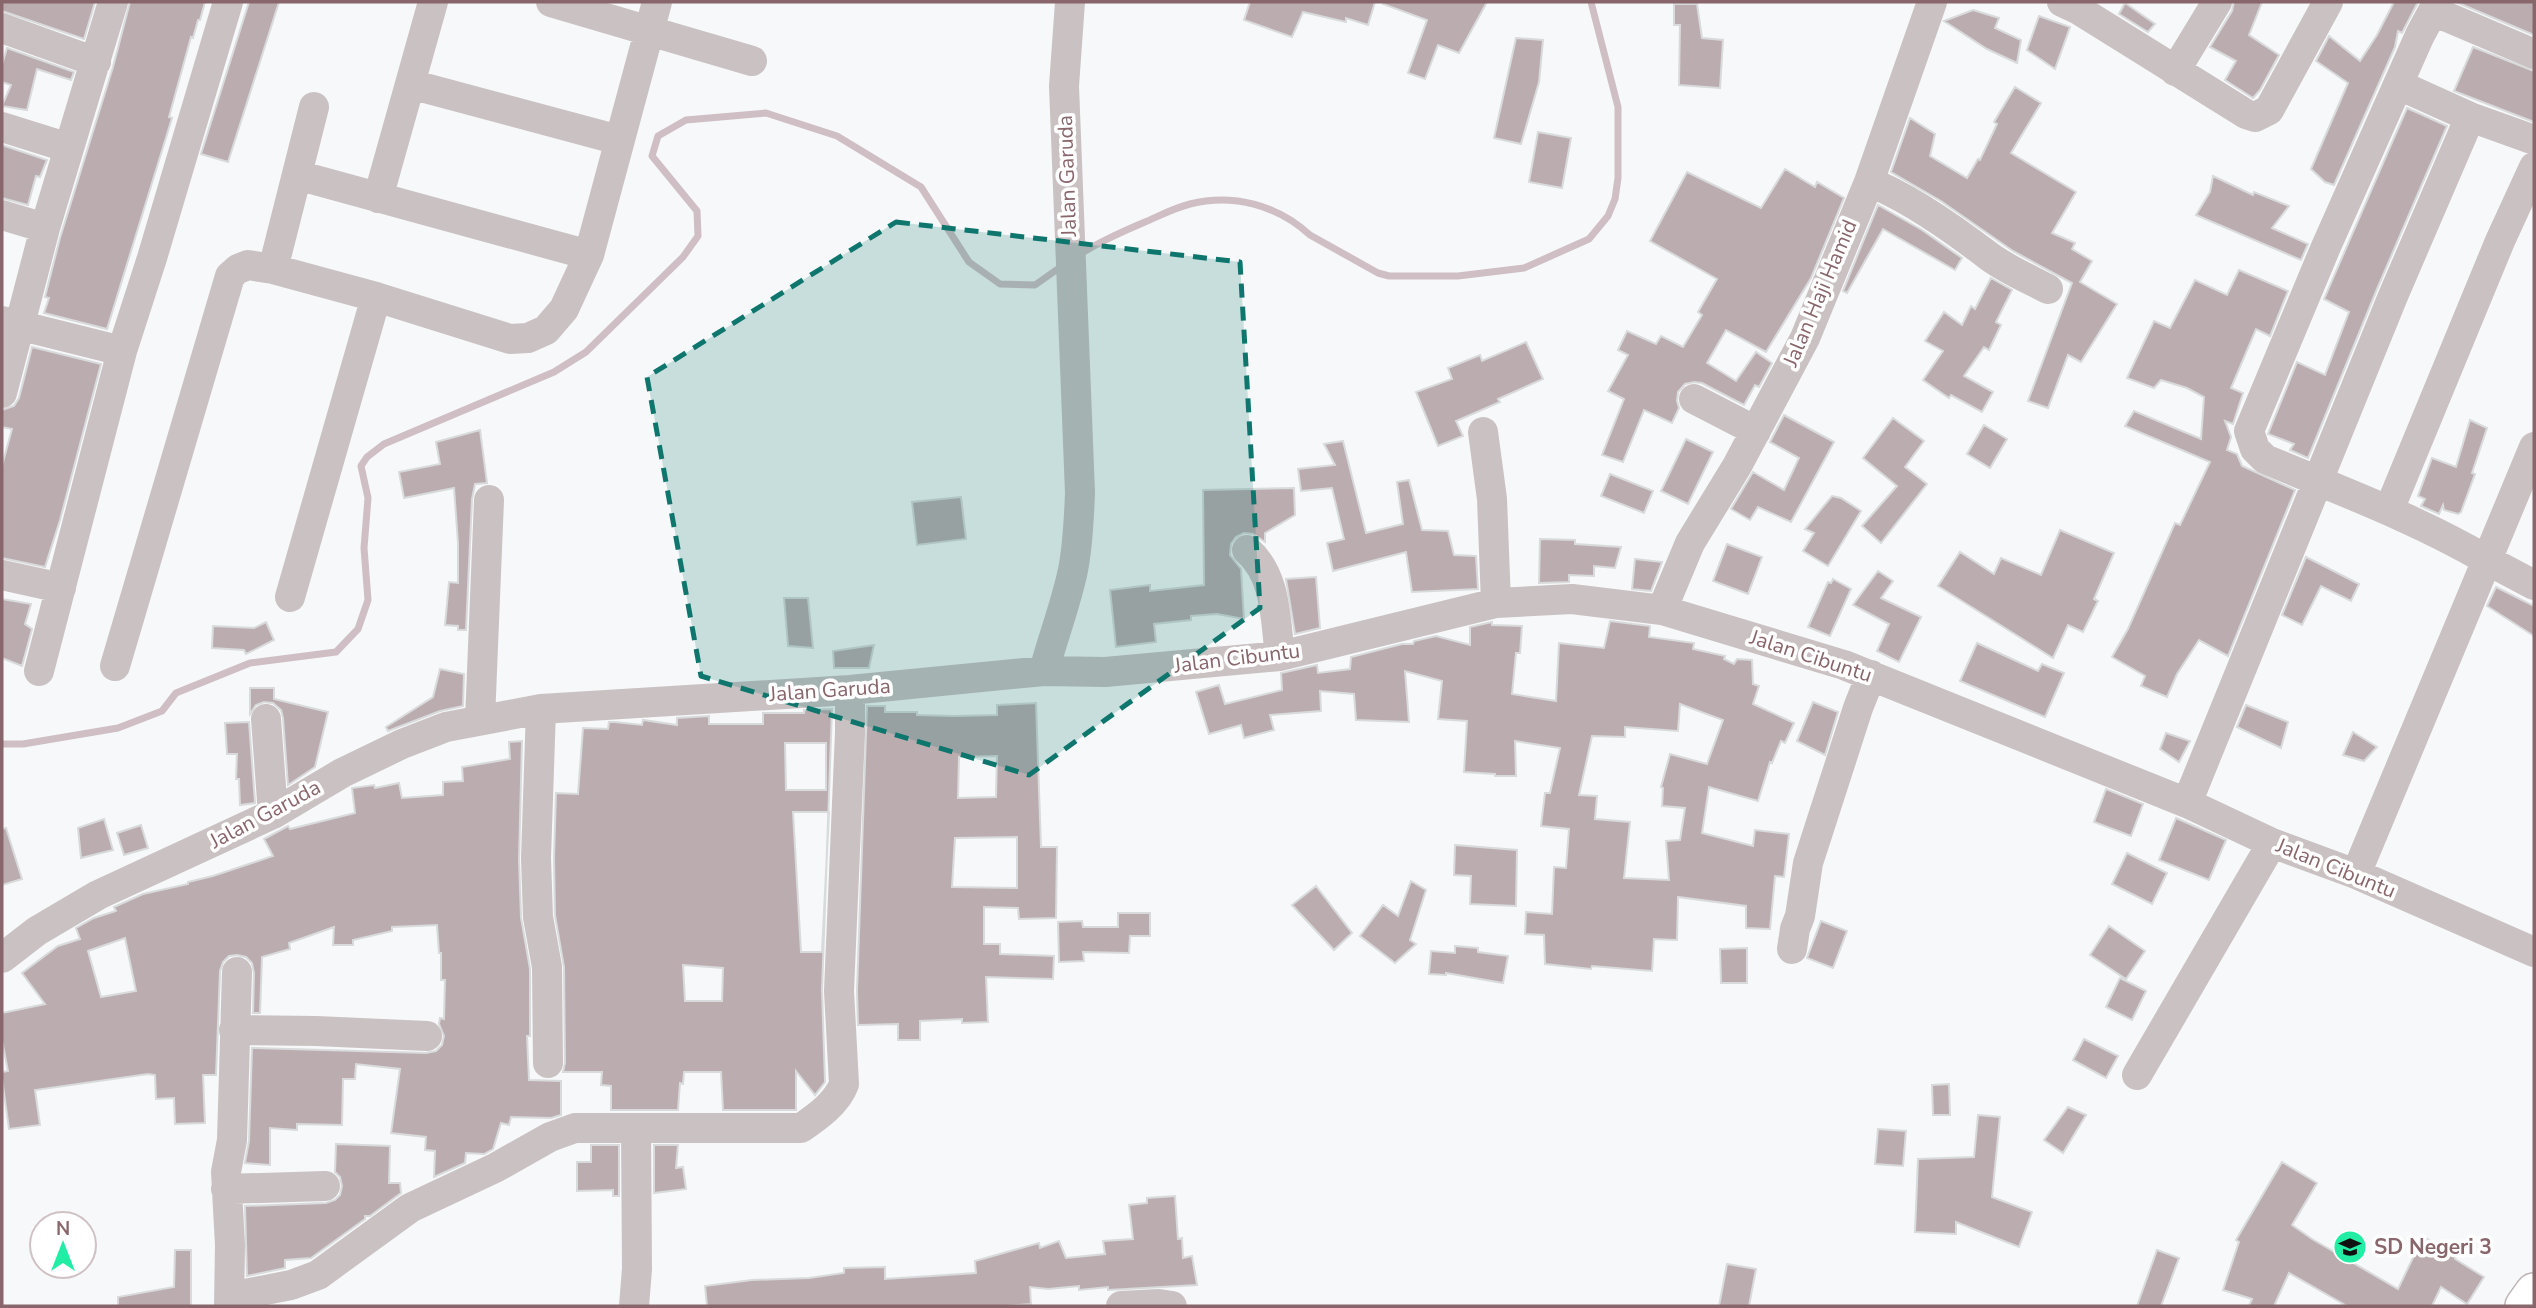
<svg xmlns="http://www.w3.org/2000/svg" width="2536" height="1308" font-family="'Nunito Sans',sans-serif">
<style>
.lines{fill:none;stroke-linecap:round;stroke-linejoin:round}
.stream{stroke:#cfbec4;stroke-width:7}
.building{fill:#bbacaf;stroke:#d8dadb;stroke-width:2;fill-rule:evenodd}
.major-casing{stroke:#beb4b6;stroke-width:40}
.minor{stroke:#cac1c2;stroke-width:30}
.major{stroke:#fff;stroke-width:37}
.marked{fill:#0f766e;fill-opacity:0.2;stroke:#0f766e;stroke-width:5;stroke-dasharray:14 9;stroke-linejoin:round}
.labels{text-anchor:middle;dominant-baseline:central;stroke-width:7;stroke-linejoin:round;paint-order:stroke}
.street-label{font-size:21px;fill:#89666b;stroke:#fff}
.poi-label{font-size:21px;font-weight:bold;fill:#89666b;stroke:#fff;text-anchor:start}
</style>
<rect width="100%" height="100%" fill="#f6f8f9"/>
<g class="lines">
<path class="stream" d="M1077,256C1099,242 1121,232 1145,222C1159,216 1174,208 1190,204C1233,193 1277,205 1310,235L1378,273L1389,276H1458L1524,268L1589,239L1608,216L1615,199L1618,178V107L1591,2
M2,744H23L118,728L162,711L176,693L250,663L336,652L358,629L368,600L364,548L368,498L361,466L367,457L384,444L554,372L586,352L683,257L698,236L697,211L652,156L658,136L686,120L766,113L837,136L921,187L969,262L1000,284L1035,285L1062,266"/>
</g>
<path class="building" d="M2,2H95L84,39L2,11Z
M130,2H205L200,20H198L193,38L191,37L169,117L172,118L107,329L44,313L49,298L45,297L60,238L113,67Z
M249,2H279L228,162L201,154Z
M1250,2H1375L1368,25L1346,18V22L1303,12L1292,37L1244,20Z
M1384,2H1487L1459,53L1438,45L1425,79L1408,73L1427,20L1383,4Z
M2234,2H2262L2249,35L2279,55L2260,90L2253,98L2225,80L2236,61L2210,47L2232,11Z
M2394,2H2418L2402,33L2398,31L2395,47L2334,185L2325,182L2311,169L2348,83L2316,61L2329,36L2360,61L2377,35Z
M2456,2H2534V35Z
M2125,3L2155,24L2148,32L2119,14Z
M1674,4H1697L1702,38L1723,40L1720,88L1679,85L1680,25H1674Z
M1973,10L1999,18L1995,28L2021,40L2017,63L1987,49L1944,21Z
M2039,16L2070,27L2055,69L2027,50Z
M1516,38L1543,40L1539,82L1521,144L1494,138Z
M2473,47L2534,71V122L2454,91Z
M7,48L74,72L71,80L37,69L27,110L2,106L11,85L2,82V65Z
M2015,87L2041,103L2011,153L2076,192L2052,233L2075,243L2072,249L2092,261L2080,282L2117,304L2081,362L2068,355L2048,408L2028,401L2072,283L2013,251L1941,201L1891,172L1910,118L1935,134L1930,156L1967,178L1978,159L1980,160L1997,124L1994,122Z
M2407,108L2447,126L2377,289L2308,458L2290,450L2294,444L2268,434L2297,362L2325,375L2349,312L2324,299Z
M1538,132L1571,138L1562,188L1529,182Z
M2,145L47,160L40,177L36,176L28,205L2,198Z
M1785,169L1815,187L1817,182L1844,198L1811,278L1766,352L1726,330L1707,363L1736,381L1756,352L1772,363L1759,387L1755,385L1744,405L1702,383L1694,382L1685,384L1678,392L1677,401L1679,408L1672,423L1644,410L1623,462L1602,455L1624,399L1608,391L1628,355L1618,350L1627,331L1656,344L1661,336L1683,347L1702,315L1698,312L1717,279L1650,241L1687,172L1761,208Z
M2213,176L2253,195L2254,192L2289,206L2272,228L2308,244L2301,260L2196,215L2210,192Z
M1878,205L1922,230L1962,258L1955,270L1883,229L1847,293L1843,291Z
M2239,270L2288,291L2270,336L2256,329L2231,388L2243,393L2233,424L2225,421L2231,437L2227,450L2237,454L2242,466L2295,490L2228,656L2199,640L2177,674L2167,697L2141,686L2145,676L2112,657L2128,629L2175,523L2180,525L2210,462L2125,426L2134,411L2201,439L2204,397L2187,388L2161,380L2154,388L2127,378L2154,321L2170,328L2195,280L2227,295Z
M1991,278L2012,290L1996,322L2001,325L1989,350L1984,347L1964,376L1993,392L1982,412L1951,395L1949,398L1923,380L1943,351L1925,341L1944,312L1962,325L1971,306L1975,309Z
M1526,342L1543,379L1498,399L1500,402L1456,421L1463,436L1438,446L1416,392L1452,379L1448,368L1480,355L1482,361Z
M32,347L101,364L60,520L45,567L2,558V466L12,429L2,427V410L14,406L19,398Z
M1784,415L1834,442L1791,522L1758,507L1750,520L1731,509L1753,472L1784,490L1799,458L1770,442Z
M1893,418L1924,441L1905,467L1927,484L1881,543L1862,526L1897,486L1863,458Z
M2470,420L2487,428L2472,473L2475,474L2461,512L2458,514L2444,510L2443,505L2439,514L2421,506L2425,499L2418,496L2432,458L2456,467Z
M1984,425L2007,439L1990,468L1967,454Z
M480,430L487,483L475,484L472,499L466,630H458V626L445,625L449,582L458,583V543L454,488L404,498L399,472L440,464L436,442Z
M1686,439L1713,452L1688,504L1661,491Z
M1343,441L1366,533L1403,524L1397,482L1409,480L1422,530L1448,531L1454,555L1476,556L1478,589L1412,592L1406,552L1333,571L1327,543L1344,539L1332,488L1301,491L1298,469L1335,465L1324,444Z
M1610,474L1653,491L1644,513L1601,496Z
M1294,488L1295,515L1265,533V542L1253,534L1244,533L1236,537L1231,544L1230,555L1241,569L1244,619L1217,614L1191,616V620L1154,624L1156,642L1116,647L1110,590L1150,585V591L1204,585L1203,490Z
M1832,496L1841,498L1861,511L1828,566L1803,551L1814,533L1805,529Z
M961,497L966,539L917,545L912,502Z
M2060,530L2114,553L2094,599L2098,601L2083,632L2068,625L2053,658L1938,586L1960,552L1994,574L2001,558L2041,575Z
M1540,539L1575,540V544L1621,547L1615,568L1594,566V576L1569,575V582L1539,583Z
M1727,544L1762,557L1748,594L1713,581Z
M2306,557L2359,584L2351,601L2321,586L2302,625L2282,615Z
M1635,559L1662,562L1651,591L1632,589Z
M1878,571L1893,581L1881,598L1921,617L1899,662L1877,651L1889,624L1853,605Z
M1316,577L1320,628L1295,634L1286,579Z
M1833,579L1851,589L1830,636L1808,627L1828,582L1831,583Z
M2496,587L2534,606V636L2487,606Z
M784,598H808L813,648L788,646Z
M2,599L31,604L25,624L32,629L22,666L2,658Z
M1610,621L1650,626L1649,637L1694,643L1693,649L1725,656L1724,659L1734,664L1737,659L1752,660L1753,684L1759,686L1753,704L1794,723L1785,743L1781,741L1772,763L1770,762L1758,801L1709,787L1702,833L1753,846L1755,830L1789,834L1784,877L1775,876L1770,929L1746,928V906L1678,897L1677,940L1654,939L1652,971L1592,966L1591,969L1545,964L1544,935L1525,934L1526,912L1552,914L1554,867L1566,868L1569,829L1541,826L1545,793H1550L1560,748L1515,741L1516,776H1495V774L1464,772L1467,721L1438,719L1442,681L1405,671L1409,722L1356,720L1354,694L1320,691L1321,711L1270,715L1274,730L1244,738L1241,725L1209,734L1196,692L1219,685L1225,704L1282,690L1281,673L1317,665L1318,673L1350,669L1351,657L1402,644H1413L1414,641L1436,636L1470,645V627L1492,622V625L1522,626L1520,653H1516L1512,694L1556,701L1559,643L1604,648ZM1680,704L1723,720L1707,764L1670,754L1661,787L1663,788L1662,806L1685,808L1680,840L1666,841L1669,880L1624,878L1630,822L1595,819L1597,796L1579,795L1592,736L1625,737V727L1678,731Z
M266,622L274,640L246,654L244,650L212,648L213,626L254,628Z
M1977,643L2038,671L2042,664L2064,673L2045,717L1960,681Z
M874,645L869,668H834L833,651Z
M440,669L464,674L463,706L440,711L388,731L386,727L433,697Z
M250,688H274V699L328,712L315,767L288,785L283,718L281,710L273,703L264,702L256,705L250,714Z
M1813,702L1838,712L1825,755L1797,741Z
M1036,703L1041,847H1057L1056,918L1019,919L1018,908L984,907V944H1000V954L1054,956L1053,979L986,977L988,1022L962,1023V1019L920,1021V1040H898V1024L858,1025L857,991L867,706H885V712H917V715L954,716L997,715V705ZM997,756L996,797L958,798L959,757ZM1017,837V888L952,887L955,838Z
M2246,705L2288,722L2281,748L2237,727Z
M832,709L822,990L825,1082L815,1095L796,1071V1110H723L721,1072H684L683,1084L680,1083L678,1110H611V1086L601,1085L602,1072H563L565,1063L564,967L555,915L554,858L556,793L578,794L583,728L608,729L609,722H615L642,725L643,720L677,725V718L709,716V724H763V713H804V710ZM785,743H826V790H786ZM793,812H829L822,952H801ZM683,965L723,968L722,1001H685Z
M249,722L255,803L240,805L239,779H236L237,754H227L225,723Z
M2353,732L2377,747L2364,761L2343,755Z
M2166,733L2190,741L2179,762L2160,749Z
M522,741L519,859L521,918L530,969V1036H527L529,1080L561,1081V1115L551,1118L511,1117L509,1125L501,1123L493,1149L484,1154L466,1153L465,1163L434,1177L435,1151L425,1150L426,1137L391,1133L400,1069L356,1064L355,1079H343L342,1125L297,1124V1130L270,1128V1165L245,1163L249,1141L252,1048L426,1053L436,1051L442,1045L444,1036L439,1024L440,1018L444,1019L445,980H441V953H439L437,925L392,927V931L353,940V945H333L334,927L289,943L290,949L262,957L260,1013H253L254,973L252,963L246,957L237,955L229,956L223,962L220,971L216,1075H203L205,1123L175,1124L174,1098L156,1099L155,1075L148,1074L35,1090L40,1125L9,1129L2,1078V1072L8,1071L2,1040V1013L45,1004L22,973L58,946L80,939L76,928L94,918L116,911L114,907L143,894L188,884V882L213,876L273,856L264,839L288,826L290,829L355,813L352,788L374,785L375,788L399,783L402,798L443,795V782L463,781L462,767L510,759L509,742ZM125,938L136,991L101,997L88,951Z
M2106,789L2143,804L2131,836L2094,822Z
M2176,818L2226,840L2209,880L2159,860Z
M104,819L113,850L81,858L78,828Z
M141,825L148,848L124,855L117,833Z
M6,828L22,879L2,885V829Z
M1455,845L1517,850L1516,906L1470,904L1471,876L1454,875Z
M2127,853L2167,873L2152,904L2112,884Z
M1411,881L1426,890L1410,940L1416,944L1395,963L1360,936L1383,905L1398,916Z
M1316,886L1352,933L1334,950L1292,905Z
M1118,913H1150V936H1130L1129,953L1083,952L1084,961L1059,962L1058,922L1082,921L1083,927H1118Z
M1821,921L1847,931L1833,968L1807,958Z
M2109,926L2145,951L2126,979L2090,955Z
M1455,946L1478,948V952L1508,956L1503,983L1446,973V975L1429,974L1431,951L1455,953Z
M1747,948V983H1721L1720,949Z
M2120,978L2146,991L2132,1020L2106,1007Z
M2084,1039L2118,1056L2106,1078L2073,1060Z
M1949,1084L1950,1115H1933L1932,1085Z
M2068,1107L2086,1115L2063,1153L2044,1140Z
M1978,1115L2000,1117L1992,1197L2032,1212L2019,1247L1956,1222V1234L1915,1232L1918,1159L1974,1157Z
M1878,1129L1906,1131L1903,1166L1875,1164Z
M336,1144L390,1146L389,1183H400L401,1193L370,1216H365V1219L311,1258L285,1260V1268L247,1276L245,1206L326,1203L335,1200L340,1195L342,1186L340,1177L335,1172Z
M591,1145H619V1196H613V1190L577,1191V1162H591Z
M654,1145H678L676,1168L683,1167L686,1189L654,1193Z
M2282,1162L2317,1183L2292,1225L2312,1239L2398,1289L2423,1237L2458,1253L2455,1259L2484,1277L2467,1304L2441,1287L2432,1306H2347L2289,1273L2274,1306H2249L2252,1299L2223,1290L2239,1242L2236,1240Z
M1175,1196L1178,1239L1182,1238L1183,1258L1192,1256L1197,1285L1108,1290V1287L1079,1290V1286L1048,1289L1030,1287L1031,1304L1006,1306H707L705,1286L752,1280L809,1278L844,1273V1268L885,1267V1279L976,1273L975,1261L1039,1243L1040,1248L1059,1241L1066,1258L1105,1254L1103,1241L1133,1239L1129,1205L1147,1203V1198Z
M175,1250H191V1306H118V1297L174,1287Z
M2157,1250L2179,1258L2161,1306H2137Z
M1727,1264L1756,1269L1749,1306H1719Z"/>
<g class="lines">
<defs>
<path id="major" d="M2524,1306L2534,1292"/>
</defs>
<use href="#major" class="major-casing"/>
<path class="minor" d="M551,2L752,61
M2062,2L2079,10L2246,114L2255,117L2269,110L2328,2
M2,28L96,62
M2175,71L2217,2
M410,84L619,140
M2399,85L2470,117L2534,140
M2,127L69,148
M297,175L589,255
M1869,182C1909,197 1956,231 1990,257C2008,270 2029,279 2048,289
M378,198L433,2
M2,215L45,228
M273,269L314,107
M2,321L122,351L152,258L228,2
M2,393L45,228L113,2
M1694,399L1756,431
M1483,432L1492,499L1496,603
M2534,447L2487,560L2534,585
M2389,510L2500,241L2534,167
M1247,550C1277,576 1275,619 1280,656
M2,575L61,588
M290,597L376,297
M1662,610L1690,543L1737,466L1805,338L1869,182L1932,2
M115,666L230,276L238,269L248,265L273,269L376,297L510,339L528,338L546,330L564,309L589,255L657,2
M39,671L122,351
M1044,671C1053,637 1066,604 1073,570C1078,545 1079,518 1080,493L1064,86L1070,2
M541,709L536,858L538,917L547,967L548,1063
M266,719L273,814
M480,720L489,500
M2187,803L2393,296L2470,117
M2356,874L2487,560C2415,518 2341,491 2265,459L2255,449L2249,431L2325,249L2420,35L2433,11L2534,54
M1792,949L1795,929L1800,916L1808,863L1858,708L1871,675
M2,958L37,931L98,895L273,814L342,773L402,744L446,727L541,709L850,690L1044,671L1105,672L1280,656L1496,603L1572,599L1662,610L1844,665L2187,803L2272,843L2356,874L2534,952
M234,1030L316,1031L427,1036
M2137,1075L2272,843
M226,1189L325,1186
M230,1297L291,1285L318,1275L410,1208L495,1168L550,1137L575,1128H801C817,1117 837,1103 844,1084L839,991L850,733V690
M229,1306L230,1245L226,1172L232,1140L237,972
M634,1306L637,1269L636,1128
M1121,1306L1159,1304L1172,1306"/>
<use href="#major" class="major"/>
</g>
<path class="marked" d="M896,222L1240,262L1260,608L1029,775L701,676L647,377Z"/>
<defs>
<symbol id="school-disc" viewBox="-11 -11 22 22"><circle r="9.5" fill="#21eea4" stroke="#fff"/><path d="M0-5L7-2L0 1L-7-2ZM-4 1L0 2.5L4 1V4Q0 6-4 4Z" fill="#111"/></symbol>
</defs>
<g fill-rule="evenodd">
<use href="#school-disc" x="2331" y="1228" width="38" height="38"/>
</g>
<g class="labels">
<g class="street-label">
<text transform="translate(1067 176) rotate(-92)">Jalan Garuda</text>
<text transform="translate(1820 293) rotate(-67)">Jalan Haji Hamid</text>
<text transform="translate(1811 656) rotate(18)">Jalan Cibuntu</text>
<text transform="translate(1237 658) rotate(-7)">Jalan Cibuntu</text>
<text transform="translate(830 690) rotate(-4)">Jalan Garuda</text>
<text transform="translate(265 814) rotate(-28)">Jalan Garuda</text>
<text transform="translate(2336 868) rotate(22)">Jalan Cibuntu</text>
</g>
<g class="poi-label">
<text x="2374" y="1247">SD Negeri 3</text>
</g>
</g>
<rect width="2536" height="1308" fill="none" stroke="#89666b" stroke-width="7"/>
<g transform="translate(63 1245)"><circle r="33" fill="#ffffff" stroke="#d0c2c4" stroke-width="2"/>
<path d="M0-5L12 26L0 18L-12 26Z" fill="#21eea4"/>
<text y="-10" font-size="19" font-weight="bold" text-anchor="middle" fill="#89666b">N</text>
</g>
</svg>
